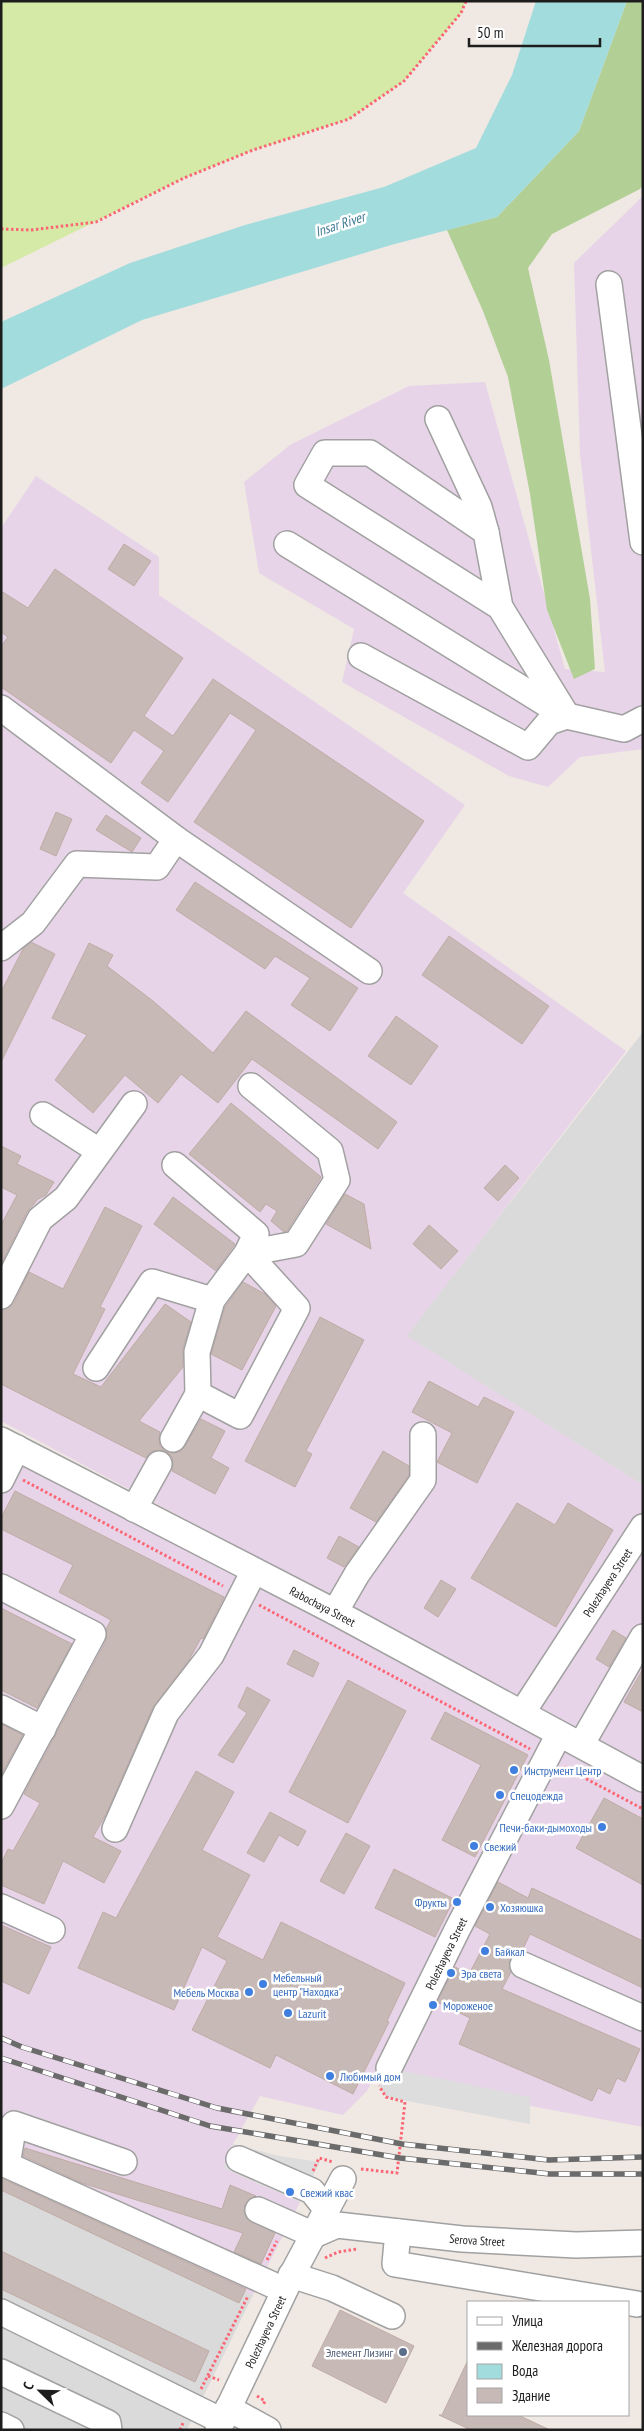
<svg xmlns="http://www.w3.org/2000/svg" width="644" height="2431" font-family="'PT Sans Narrow',sans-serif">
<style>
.residential{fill:#dbdada}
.industrial{fill:#e8d4e8}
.grass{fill:#d5eaa7}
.forest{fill:#b2cf96}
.parking{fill:#ddd}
.water{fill:#a2dcdd}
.building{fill:#c6b9b6;stroke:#c0aba5}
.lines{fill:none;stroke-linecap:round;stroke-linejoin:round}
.minor-casing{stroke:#a1a1a1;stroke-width:28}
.path{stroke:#fc6674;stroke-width:3;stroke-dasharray:2.5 2.5;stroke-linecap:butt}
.minor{stroke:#fff;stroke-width:25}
.rail-casing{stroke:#6b6b6b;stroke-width:5.5}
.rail{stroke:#fff;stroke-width:4;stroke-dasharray:11;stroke-linecap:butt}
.shop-dot{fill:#3f7fe0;stroke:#fff;stroke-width:2}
.service-dot{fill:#5c6f8a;stroke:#fff;stroke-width:2}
.labels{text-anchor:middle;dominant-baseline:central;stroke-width:5;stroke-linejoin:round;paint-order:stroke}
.street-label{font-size:12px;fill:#1d1d1d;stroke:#fff}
.shop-label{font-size:12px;fill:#366cbe;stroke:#fff;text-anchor:start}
.service-label{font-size:12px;fill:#4e5e75;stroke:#fff;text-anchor:end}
.water-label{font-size:14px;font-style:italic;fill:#407c96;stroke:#fff}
</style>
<rect width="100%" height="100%" fill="#efe8e3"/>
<path class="residential" d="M643,1032V1485L406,1336Z
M1,2175L253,2295L187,2430H1Z"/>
<path class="industrial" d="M643,196V749L580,757L548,787L509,776L342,682L354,629L259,573L244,482L290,445L409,386L485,382L565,669L605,672L580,454L574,263Z
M36,476L159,557V595L465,805L403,893L626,1051L407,1336L643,1485V1513L523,1699L1,1421V528Z
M1,1450L548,1736L367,2091L343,2115L260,2096L233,2144L223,2168L300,2202L253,2295L1,2175Z
M643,1545V1767L538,1709Z
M560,1747L643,1792V2127L392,2080Z"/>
<path class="grass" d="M1,1H466L461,13L404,81L349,119L253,150L184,178L1,268Z"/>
<path class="forest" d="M627,1H643V185L640,189L552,234L528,268L549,360L590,599L595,669L574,679L547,610L530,494L508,377L483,311L447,230L497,217L579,131Z"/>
<path class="parking" d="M389,2068L530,2097V2124L386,2097L379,2085Z
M233,2144L279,2156L320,2162L300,2202L223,2168Z"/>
<path class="water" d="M536,1H627L579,131L497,217L391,245L142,320L1,389V322L130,263L245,225L384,187L476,148L512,75Z"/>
<path class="building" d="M124,544L151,561L134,586L108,569Z
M55,569L183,658L144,716L173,736L213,679L424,821L351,928L194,822L256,730L230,713L168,802L141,783L164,751L134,730L111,763L1,687V646L8,637L1,632V591L28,608Z
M56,812L72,819L56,856L40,849Z
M106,815L141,838L132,852L96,830Z
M195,882L358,988L330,1031L291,1005L310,978L275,956L265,969L176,910Z
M449,936L549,1006L522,1044L422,975Z
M31,942L55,954L1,1062V992L23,949Z
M89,943L113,955L107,966L153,1001L213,1053L246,1011L397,1122L378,1149L252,1059L218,1103L181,1074L158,1103L125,1075L93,1113L55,1080L87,1035L52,1018Z
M396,1016L438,1046L411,1085L368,1056Z
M231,1103L321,1177L287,1231L284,1232L271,1221L277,1211L266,1204L260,1212L189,1154Z
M1,1146L21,1156L17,1164L54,1182L46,1195L38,1199L27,1212L1,1264V1225L17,1195L1,1187Z
M505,1165L519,1178L498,1201L484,1188Z
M345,1194L364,1204L371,1249L326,1224Z
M173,1197L235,1244L216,1271L154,1224Z
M105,1207L142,1226L100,1307L105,1309L73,1374L101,1387L165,1304L191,1322L183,1348V1367L139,1421L160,1432L159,1439L160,1446L166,1451L173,1453L180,1452L185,1446L201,1419L225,1431L211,1458L229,1468L215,1494L172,1471L173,1464L172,1457L166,1451H152L146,1458L1,1384V1310L8,1308L14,1303L29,1272L63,1289Z
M429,1225L458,1251L441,1269L413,1244Z
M243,1282L265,1294L276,1306L242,1370L211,1354L225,1307Z
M320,1317L364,1340L306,1451L312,1454L295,1487L245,1461Z
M429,1381L478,1407L484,1397L514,1412L477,1483L437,1462L452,1433L412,1412Z
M383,1451L409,1466V1475L376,1522L350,1508Z
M15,1491L224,1597L203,1639L201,1638L189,1660L153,1707L107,1812L93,1837L121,1851L104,1883L63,1861L44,1904L1,1885V1864L8,1849L13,1851L40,1803L24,1794L106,1641V1629L111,1620L59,1592L73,1565L1,1529V1518Z
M517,1503L555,1525L568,1503L613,1530L556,1627L471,1578Z
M339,1536L359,1547L344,1567L327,1558Z
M441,1580L456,1589L438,1617L424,1608Z
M1,1608L72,1644L37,1708L1,1690Z
M613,1630L626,1638L609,1667L596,1659Z
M294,1650L319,1663L313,1677L287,1664Z
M643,1669V1712L624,1702Z
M348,1680L406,1711L348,1823L289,1792Z
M247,1687L270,1700L233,1763L218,1755L247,1713L238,1707Z
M445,1712L528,1755L475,1857L442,1840L481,1765L431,1739Z
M1,1724L23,1735L1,1775Z
M196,1771L234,1792L202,1850L250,1875L217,1937L263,1960L281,1922L405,1983L387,2021L389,2022L353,2094L276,2055L270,2068L192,2030L227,1961L202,1947L174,2010L78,1968L103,1912L116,1918Z
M604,1798L643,1819V1885L576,1848Z
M270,1812L306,1831L298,1846L279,1835L264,1862L247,1853Z
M346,1833L370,1846L344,1894L320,1881Z
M394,1869L454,1899L435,1937L375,1908Z
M498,1882L528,1898L532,1888L643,1941V1988L530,1934L522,1951L515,1953L510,1959L511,1972L502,1989L640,2049L625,2082L617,2078L610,2094L598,2088L592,2101L459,2044L470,2018L437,2002L455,1967L469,1974L490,1934L475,1926Z
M1,1925L51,1947L29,1994L1,1981Z
M25,2148L222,2209L230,2185L256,2196L249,2199L245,2205L244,2212L247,2219L275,2233L261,2264L234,2252L243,2233L82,2183L23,2156Z
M1,2178L246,2289L239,2303L1,2190Z
M1,2251L209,2351L195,2382L1,2289Z
M340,2310L414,2346L386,2403L312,2366Z
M468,2360V2415H518L550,2430H471L439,2415H442Z"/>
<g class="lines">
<defs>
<g id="minor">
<path d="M609,284L643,542"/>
<path d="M438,419L479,507L486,532"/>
<path d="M287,544L563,714"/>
<path d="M500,607L486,532L370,453H325L307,485L500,607L567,716"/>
<path d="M361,656L528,747L549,722L567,716L624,729L643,719"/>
<path d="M1,708L176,839L369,971"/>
<path d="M1,948L33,923L77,864L157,867L176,839"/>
<path d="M43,1115L99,1151"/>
<path d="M1,1296L40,1219L66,1198L134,1104"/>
<path d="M96,1368L152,1282L212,1300"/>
<path d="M198,1394L197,1352L212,1300L247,1253L296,1244L337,1180L330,1151L251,1086"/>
<path d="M173,1439L198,1394L240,1416L297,1308L247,1253L256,1234L175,1165"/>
<path id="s1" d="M1,1440L335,1612L643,1779"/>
<path d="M1,1480L17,1448"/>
<path d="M134,1509L159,1464"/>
<path d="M1,1587L93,1634L1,1806"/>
<path d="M335,1612L357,1574L423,1480V1435"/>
<path d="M1,1708L43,1729"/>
<path id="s2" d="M522,1713L643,1527"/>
<path d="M581,1745L643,1637"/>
<path d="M115,1829L166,1713L211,1655L254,1571"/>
<path d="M1,1907L52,1930"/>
<path d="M523,1965L643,2018"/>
<path id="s3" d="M389,2068L457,1930L559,1734"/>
<path d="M239,2159L312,2191L327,2210"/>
<path d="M124,2162L14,2124L7,2165L284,2290"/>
<path d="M258,2210L314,2235"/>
<path d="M398,2232L395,2264L637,2304"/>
<path id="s4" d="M314,2235L337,2225L462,2239L576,2245L643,2243"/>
<path d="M291,2275L332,2288L392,2316"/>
<path d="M1,2312L222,2421"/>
<path d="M1,2372L108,2423L109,2430"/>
<path d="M228,2408L268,2430"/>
<path d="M1,2425L11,2430"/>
<path id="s5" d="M218,2430L294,2271L343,2179"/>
</g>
</defs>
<use href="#minor" class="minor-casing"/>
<path class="path" d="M1,229L31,230L96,222L184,178L253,150L349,119L404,81L461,13L466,1
M23,1480L223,1586
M259,1605L530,1749
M564,1767L643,1809
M361,2169L397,2173L405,2102L386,2097L379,2086
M313,2171L319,2158L333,2162
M325,2258L338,2252L357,2249
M267,2260L277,2241
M208,2376L219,2380
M201,2389L248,2296
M257,2396L265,2401L263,2405
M180,2430L183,2423"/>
<use href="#minor" class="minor"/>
<defs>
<path id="rail" d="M1,2038L22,2047L217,2108L402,2144L549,2160L643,2157
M1,2058L210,2126L400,2158L550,2174H643"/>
</defs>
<use href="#rail" class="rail-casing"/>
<use href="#rail" class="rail"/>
</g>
<g class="shop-dot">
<circle cx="514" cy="1770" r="5"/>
<circle cx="500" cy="1795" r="5"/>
<circle cx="602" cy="1827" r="5"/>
<circle cx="474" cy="1846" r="5"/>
<circle cx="457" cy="1902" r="5"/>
<circle cx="490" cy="1907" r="5"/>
<circle cx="485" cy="1951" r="5"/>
<circle cx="451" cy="1973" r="5"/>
<circle cx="263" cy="1984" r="5"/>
<circle cx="249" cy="1992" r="5"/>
<circle cx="433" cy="2005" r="5"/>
<circle cx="288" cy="2013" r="5"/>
<circle cx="330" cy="2076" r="5"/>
<circle cx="290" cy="2192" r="5"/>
</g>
<circle class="service-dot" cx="403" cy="2352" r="5"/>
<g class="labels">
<g class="street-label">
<text stroke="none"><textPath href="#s2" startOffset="156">Polezhayeva Street</textPath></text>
<text stroke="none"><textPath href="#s1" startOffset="362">Rabochaya Street</textPath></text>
<text stroke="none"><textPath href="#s3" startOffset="128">Polezhayeva Street</textPath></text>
<text stroke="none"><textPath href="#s4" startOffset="166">Serova Street</textPath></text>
<text stroke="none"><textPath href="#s5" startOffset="109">Polezhayeva Street</textPath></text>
</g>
<g class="shop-label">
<text x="524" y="1770">Инструмент Центр</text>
<text x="510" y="1795">Спецодежда</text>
<text x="592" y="1827" text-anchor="end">Печи-баки-дымоходы</text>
<text x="484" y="1846">Свежий</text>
<text x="447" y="1902" text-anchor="end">Фрукты</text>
<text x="500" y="1907">Хозяюшка</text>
<text x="495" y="1951">Байкал</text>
<text x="461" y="1973">Эра света</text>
<text x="273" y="1977">Мебельный<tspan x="273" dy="14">центр "Находка"</tspan></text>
<text x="239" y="1992" text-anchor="end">Мебель Москва</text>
<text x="443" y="2005">Мороженое</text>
<text x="298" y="2013">Lazurit</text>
<text x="340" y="2076">Любимый дом</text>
<text x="300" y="2192">Свежий квас</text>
</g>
<g class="service-label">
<text x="393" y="2352">Элемент Лизинг</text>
</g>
<g class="water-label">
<text transform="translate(340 224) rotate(-18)">Insar River</text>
</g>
</g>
<rect width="644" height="2431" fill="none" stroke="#1d1d1d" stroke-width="5"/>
<rect x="467" y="2301" width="162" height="115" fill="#ffffff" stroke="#a5a5a5"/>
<rect x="477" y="2317" width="25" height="8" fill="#ffffff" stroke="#a5a5a5"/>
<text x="512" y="2326" font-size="15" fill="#1d1d1d">Улица</text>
<rect x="477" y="2342" width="25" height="8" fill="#6b6b6b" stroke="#a5a5a5"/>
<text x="512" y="2351" font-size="15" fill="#1d1d1d">Железная дорога</text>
<rect x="477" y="2364" width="25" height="15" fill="#a2dcdd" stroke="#a5a5a5"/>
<text x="512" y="2376" font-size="15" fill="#1d1d1d">Вода</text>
<rect x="477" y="2388" width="25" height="15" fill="#c6b9b6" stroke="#a5a5a5"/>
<text x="512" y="2401" font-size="15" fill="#1d1d1d">Здание</text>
<g transform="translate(40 2391) rotate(293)" stroke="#ffffff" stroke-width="4" paint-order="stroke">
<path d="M0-4L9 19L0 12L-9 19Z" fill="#1d1d1d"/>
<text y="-8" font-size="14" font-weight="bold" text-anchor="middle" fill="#1d1d1d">С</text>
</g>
<path d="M469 38v8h131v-8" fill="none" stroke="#1d1d1d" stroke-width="2.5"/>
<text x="477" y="38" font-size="15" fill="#1d1d1d" stroke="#ffffff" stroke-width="4" paint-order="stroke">50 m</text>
</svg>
